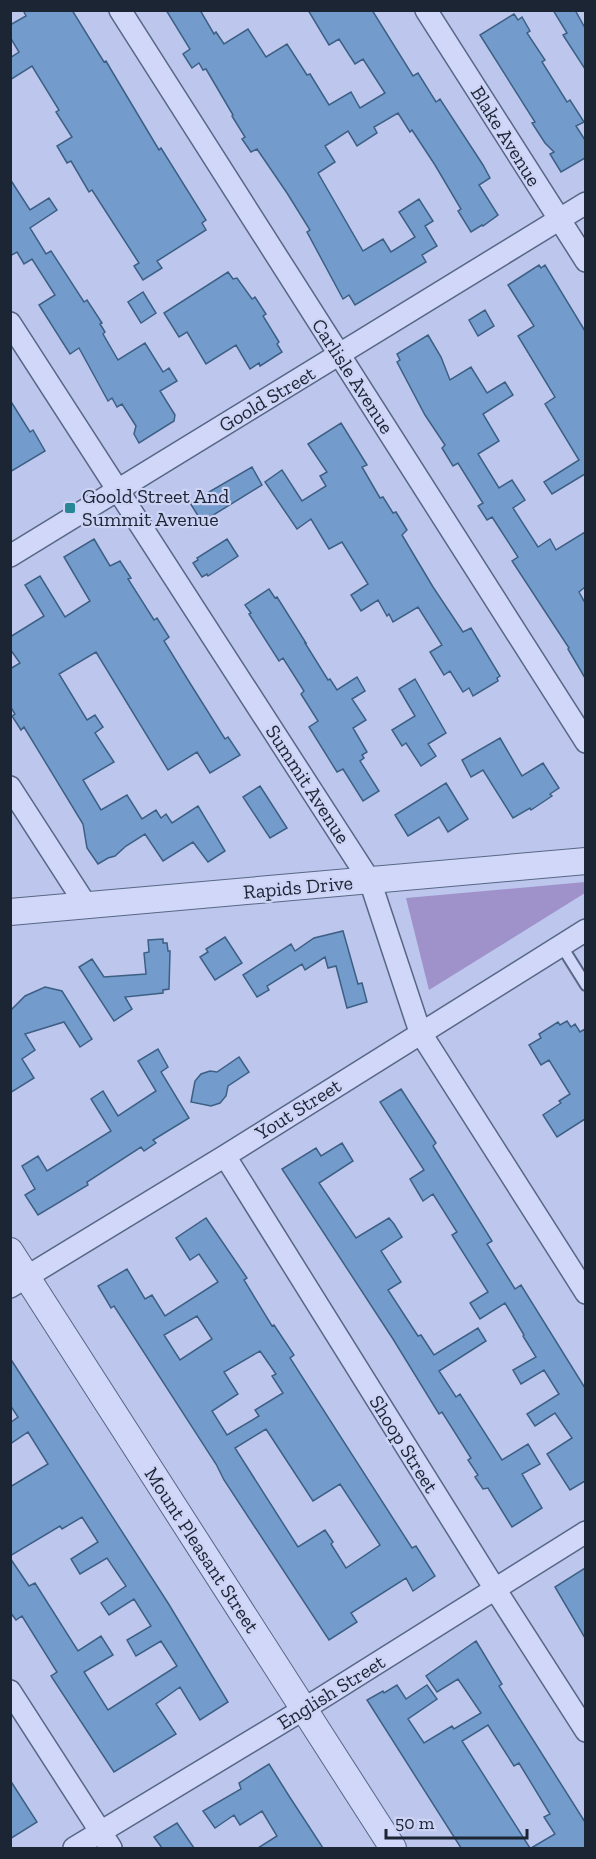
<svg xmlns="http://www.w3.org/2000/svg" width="596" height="1859" font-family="'Zilla Slab',serif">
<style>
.green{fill:#9f92cb}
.building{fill:#739ccc;stroke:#3d5f84;stroke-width:1.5;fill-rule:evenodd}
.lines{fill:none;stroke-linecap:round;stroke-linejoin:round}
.service-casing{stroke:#576785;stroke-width:14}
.minor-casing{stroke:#576785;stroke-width:24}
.tertiary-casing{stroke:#576785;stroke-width:28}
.service{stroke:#d0d7f8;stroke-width:10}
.minor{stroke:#d0d7f8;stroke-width:21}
.tertiary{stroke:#d0d7f8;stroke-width:26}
.poi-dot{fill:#278794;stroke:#cdd3f5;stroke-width:2}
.labels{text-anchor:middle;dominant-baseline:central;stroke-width:4.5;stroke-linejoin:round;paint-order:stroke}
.street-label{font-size:20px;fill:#1b2534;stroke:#cdd3f5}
.poi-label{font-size:20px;fill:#1b2534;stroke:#cdd3f5;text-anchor:start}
</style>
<rect width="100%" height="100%" fill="#bdc6ed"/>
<path class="green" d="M585,882V893L429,990L406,898Z"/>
<path class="building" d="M23,10H72L104,62L106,61L113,73L159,150L161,148L206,220L202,223L206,230L157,261L162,268L143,280L134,266L139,263L110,218L92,190L89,192L71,161L67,163L57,146L72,137L56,112L59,110L32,66L10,80V58L19,52L10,37V25L26,16Z
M166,10H200L214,34L216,32L224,44L248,29L266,57L287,44L307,75L310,74L329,105L351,92L360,108L385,93L363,59L355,64L339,39L329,45L308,10H372L413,76L418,73L436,102L440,99L483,165L490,178L479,185L498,215L483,226L482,225L471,232L458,211L461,209L435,165L412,130L410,132L398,113L374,127L377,133L357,146L348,131L325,146L335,162L318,173L363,251L383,239L391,252L415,237L399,212L419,199L433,221L425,226L437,246L422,255L426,262L355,305L349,295L343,299L307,232L310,230L287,193L257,149L251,152L242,139L245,137L232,116L233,115L206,69L203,70L199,63L192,68L183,54L190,49Z
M553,10H575L585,28V69L563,35L567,33Z
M514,14L518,20L522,17L530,31L527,33L545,60L542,62L567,102L570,100L584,122L576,126L585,140V158L561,172L550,154L554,152L545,143L532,123L535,122L480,35Z
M10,179L30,210L49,198L57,210L30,228L46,254L51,251L84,302L87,300L102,323L100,324L105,332L103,334L118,360L145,343L163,372L169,368L177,381L160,391L175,415L174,421L139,443L134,434L136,426L122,404L117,407L112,398L108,401L79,348L70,354L39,305L55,295L32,259L24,264L17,252L10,256Z
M539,265L541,268L545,265L585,331V474L552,494L544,482L579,460L545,404L555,397L518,336L534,326L508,285Z
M228,272L233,279L237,278L252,299L255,297L266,314L263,316L279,342L277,344L282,352L260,366L259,363L250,369L236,345L206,364L187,332L179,337L164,313Z
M143,292L156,313L141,323L128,302Z
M485,310L494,326L478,336L469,320Z
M428,335L441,357L450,380L471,367L487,393L505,382L513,395L483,414L499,441L478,454L499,488L512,480L525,500L513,508L538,547L550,539L556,550L585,532V587L579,592L585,603V678L568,649L569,648L512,561L518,557L494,520L492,517L487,520L478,506L483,503L481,500L458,463L453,466L442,448L445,445L425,415L397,362L400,360L397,354Z
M10,400L30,432L33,430L45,451L10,472Z
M341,423L367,465L362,467L380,498L383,497L393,513L396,512L407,530L402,535L433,587L463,632L471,628L500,676L497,678L498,681L473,696L469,688L463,692L450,671L444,675L430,652L442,645L418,607L393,622L389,614L387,616L378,600L361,611L351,595L368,584L342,542L329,549L311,519L297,529L265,482L282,470L302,501L326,486L320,476L327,472L308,444Z
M252,467L262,485L202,522L190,503Z
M94,539L110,566L120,561L131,578L128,579L154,620L157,618L169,637L164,641L188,680L225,739L228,737L240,755L210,773L197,752L168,770L96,652L59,674L87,720L95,715L103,727L95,733L114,762L83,780L101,810L127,795L142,819L156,810L161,818L166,814L172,823L198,806L225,851L208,862L193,842L163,861L145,834L126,846L115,856L108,858L98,864L87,848L83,824L24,727L21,730L12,716L15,714L10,706V669L20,663L10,649V637L44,616L25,585L40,576L65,617L90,601L64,557Z
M227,539L238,556L208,576L207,574L202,577L193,563L198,560L197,558Z
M269,589L275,598L277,597L306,643H305L328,680L330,679L337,690L357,677L365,691L352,699L366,720L353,728L367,752L362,755L364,758L360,761L379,791L363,801L343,769L337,772L309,727L318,721L301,694L304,691L283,658L279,661L249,614L251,613L245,605Z
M415,679L446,733L428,744L436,756L421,766L406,743L402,746L392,730L415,716L399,689Z
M500,738L522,776L543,763L559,788L550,794L552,796L531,810L530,808L513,818L483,770L471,777L462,760Z
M446,783L468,819L448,832L439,817L408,836L395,815Z
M260,786L287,828L270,838L243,797Z
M343,931L358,984L362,983L367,1002L347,1008L336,966L328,968L325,957L305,970L302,964L267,986L269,990L257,997L243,975L291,944L295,951L314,938Z
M225,937L242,963L215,980L200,957L208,952L206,949Z
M163,939V943H167L168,951H170L169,989L163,990V993L125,997L132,1009L114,1021L79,967L92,959L104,977L146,974L144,953L149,952L148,940Z
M45,987L62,991L92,1039L80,1047L64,1022L25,1034L35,1050L22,1059L34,1078L10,1093V1011L25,996Z
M567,1021L571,1027L575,1024L580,1032L585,1029V1119L557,1137L543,1115L561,1103L559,1101L570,1094L549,1060L541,1065L529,1045L541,1038L539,1034L558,1022L560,1025Z
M158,1049L168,1067L161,1072L189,1118L153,1140L156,1143L144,1151L141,1147L87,1182L88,1185L38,1215L25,1195L35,1189L22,1166L38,1156L47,1171L111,1131L91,1099L103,1091L118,1116L156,1091L138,1061Z
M239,1057L249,1072L228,1086L226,1096L220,1103L211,1106L191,1102L195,1081L201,1074L210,1071L217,1072Z
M401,1089L436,1143L433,1146L492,1241L487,1244L515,1289L521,1285L585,1388V1481L570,1490L547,1454L572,1438L555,1413L535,1426L527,1414L559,1394L544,1370L521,1384L513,1370L536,1357L523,1336L524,1335L505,1303L480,1319L470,1303L488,1292L452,1235L457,1232L433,1194L423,1201L410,1179L424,1170L380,1102Z
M342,1143L353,1161L319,1183L356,1238L389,1218L394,1224L402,1237L381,1251L401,1282L388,1290L418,1336L421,1335L434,1355L478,1328L486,1341L439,1371L456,1397L460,1394L502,1460L528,1444L540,1464L522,1474L542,1508L512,1527L488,1488L483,1489L475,1477L478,1475L468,1460L471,1458L442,1412L439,1414L393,1339L282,1169L316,1148L321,1156Z
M206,1218L247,1278L244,1280L272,1326L274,1325L294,1355L290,1358L412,1548L416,1546L435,1576L413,1591L406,1578L351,1613L357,1622L329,1640L224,1480L216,1464L114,1306L111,1308L98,1286L127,1269L145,1299L152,1295L165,1316L218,1282L199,1254L190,1260L176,1238ZM197,1316L212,1339L180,1360L164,1335ZM260,1351L276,1374L272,1376L283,1393L255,1410L259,1416L227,1435L212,1411L238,1394L224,1372ZM266,1429L313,1501L340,1484L380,1545L346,1568L331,1544L333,1542L325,1530L298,1547L235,1448Z
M10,1358L168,1603L228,1702L200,1720L180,1687L156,1704L176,1734L114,1772L51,1676L57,1672L22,1616L16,1620L10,1612V1558L29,1586L35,1583L78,1651L101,1636L113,1655L84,1672L108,1710L177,1666L161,1641L136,1656L127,1640L151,1626L134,1599L109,1615L101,1603L126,1586L107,1558L80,1574L71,1559L98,1542L82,1517L62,1529L60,1526L10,1556V1487L48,1464L28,1432L10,1444V1423L18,1417L10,1405Z
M585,1568V1638L555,1587Z
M476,1641L502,1684L499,1686L585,1822V1848H531L555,1834L544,1817L550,1814L519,1763L514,1766L488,1725L462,1741L530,1848H461L367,1700L383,1691L384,1693L397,1685L406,1699L427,1685L437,1699L408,1719L424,1743L452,1726L454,1729L481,1713L458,1679L437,1692L426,1676Z
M269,1764L289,1796L323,1848H258L277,1836L262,1811L240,1825L234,1815L215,1828L203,1811L241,1789L239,1783Z
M10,1780L37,1822L10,1839Z
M177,1823L194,1848H162L154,1837Z"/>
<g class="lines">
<defs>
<path id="service" d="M561,945L586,985"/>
<path id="minor" d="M120,10L586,742
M426,10L586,261
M10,323L370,881L420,1032L586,1293
M10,556L586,203
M10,787L86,905
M225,1156L495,1589L586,1731
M10,1287L225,1156L586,930
M10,1691L111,1848
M74,1848L304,1709L586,1532"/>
<path id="tertiary" d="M10,912L586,861
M10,1251L393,1848"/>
</defs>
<use href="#service" class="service-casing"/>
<use href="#minor" class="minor-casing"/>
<use href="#tertiary" class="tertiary-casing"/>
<use href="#service" class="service"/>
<use href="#minor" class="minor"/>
<use href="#tertiary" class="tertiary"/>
</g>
<rect class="poi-dot" x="64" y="502" width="12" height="12" rx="3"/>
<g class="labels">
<g class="street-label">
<text transform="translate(506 136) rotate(58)">Blake Avenue</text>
<text transform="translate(353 376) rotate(57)">Carlisle Avenue</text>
<text transform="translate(267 399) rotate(-31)">Goold Street</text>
<text transform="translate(308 784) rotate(57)">Summit Avenue</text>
<text transform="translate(298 887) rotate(-5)">Rapids Drive</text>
<text transform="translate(298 1109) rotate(-32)">Yout Street</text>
<text transform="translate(404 1444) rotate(58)">Shoop Street</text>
<text transform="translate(202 1550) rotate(57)">Mount Pleasant Street</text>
<text transform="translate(331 1692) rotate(-32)">English Street</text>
</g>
<g class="poi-label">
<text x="82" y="496">Goold Street And<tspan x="82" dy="23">Summit Avenue</tspan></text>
</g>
</g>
<rect width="596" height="1859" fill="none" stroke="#1b2534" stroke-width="24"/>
<path d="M386 1829v9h141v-9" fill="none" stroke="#1b2534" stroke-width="3"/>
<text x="395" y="1829" font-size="18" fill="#1b2534" stroke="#cdd3f5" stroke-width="4.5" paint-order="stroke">50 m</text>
</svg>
